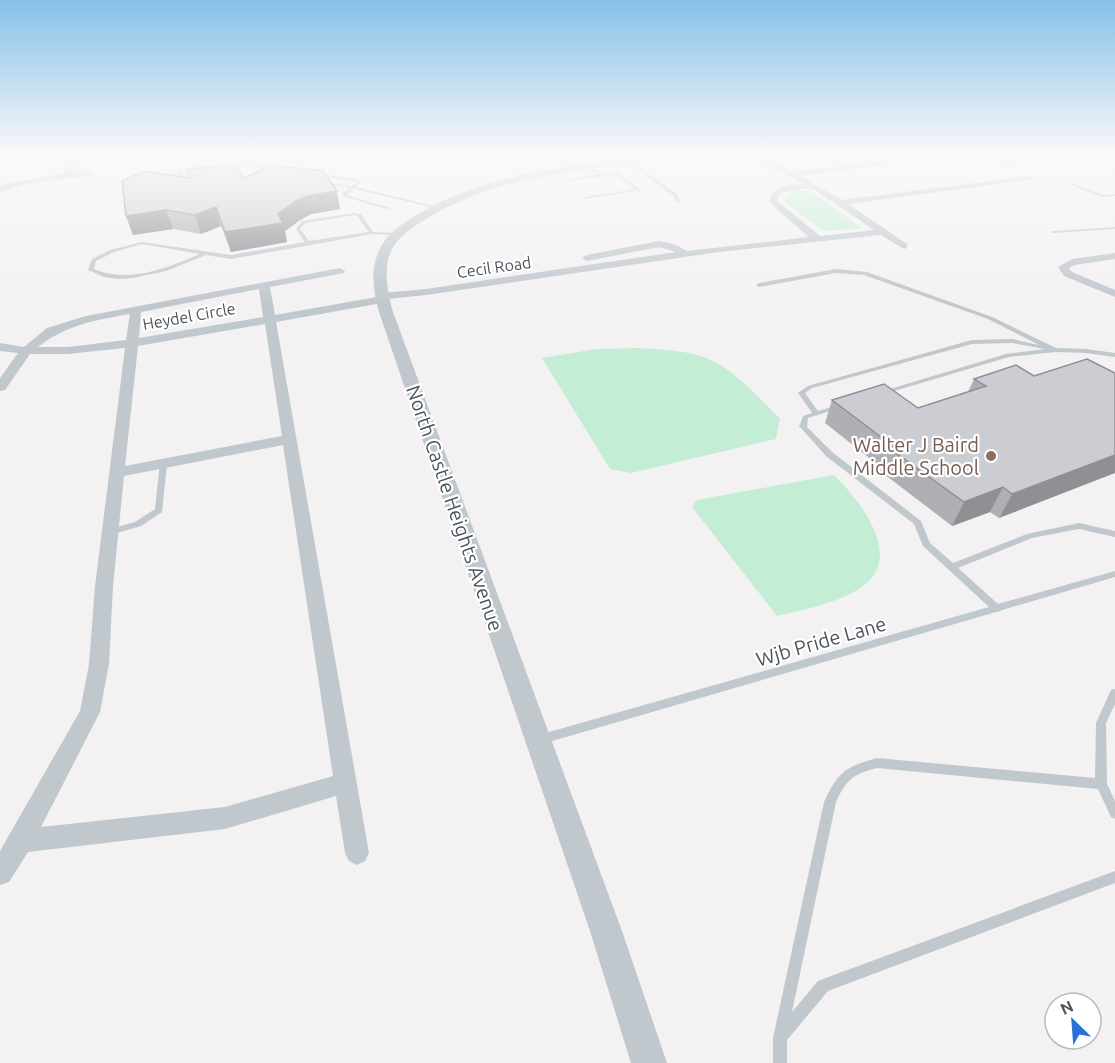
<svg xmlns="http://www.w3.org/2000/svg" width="1115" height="1063" font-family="Ubuntu,sans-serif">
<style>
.green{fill:#c3edd4}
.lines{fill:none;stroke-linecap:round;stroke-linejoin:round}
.service{fill:#c0c8ce;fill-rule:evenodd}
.minor{fill:#c0c8ce;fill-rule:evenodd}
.tertiary{fill:#c0c8ce;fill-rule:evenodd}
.wall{fill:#afb0b5}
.shaded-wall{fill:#8e9094}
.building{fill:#cbcdd3;stroke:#8e9094;stroke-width:1.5}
.education-dot{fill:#8d6e63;stroke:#fff;stroke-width:2}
.labels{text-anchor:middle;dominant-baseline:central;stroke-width:4.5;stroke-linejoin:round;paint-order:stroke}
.far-street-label{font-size:16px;fill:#4a545d;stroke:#fff}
.education-label{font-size:20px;fill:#785e54;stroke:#fff;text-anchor:end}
.street-label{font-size:20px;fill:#4a545d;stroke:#fff}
</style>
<rect width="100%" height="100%" fill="#f3f1f1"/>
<path class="green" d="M798,191H810L862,228L824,231L784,202L790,194Z
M639,348C663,350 695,350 717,363C736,373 765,403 780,419L776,439L631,473L610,469L542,358L597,349Z
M834,475C855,496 895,543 874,575C858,599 804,610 777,616L692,507L697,500Z"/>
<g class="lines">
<path class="service" d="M965,155H973L1003,162L1050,155H1062L1003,164Z
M1091,155H1097L1105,159L1080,163L1078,162L1098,158Z
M629,161H631L677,194L681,203H677L673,196L629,163Z
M233,162L278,169L276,170L233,164L182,171L185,181L189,183L187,184L181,182L179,169Z
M589,167H591L605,174L618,173L641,190L584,199V198L586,197L635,189L616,175L567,181L565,180L599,174L589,169Z
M315,173L361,180V182L356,187L438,207L436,208L354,189L347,195L390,208L386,209L342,196V194L349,188L320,183L322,182L352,186L357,182L314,175Z
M261,175L262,177L232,178L230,177L232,176Z
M1072,183L1103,195L1115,194V196L1101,197L1071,185Z
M355,213L361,214L373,232L398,233L400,234L398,235L372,234L231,259L206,255L166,271L133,278L118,279L104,277L88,270L92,259L110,250L142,242L231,255L305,242L296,229L302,221ZM355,215L357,216L369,232L309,241L300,229L305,223ZM142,244L200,254C167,268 129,284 94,269L96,261L114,252Z
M1115,227V229L1053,233L1051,232L1053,231Z
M836,269L867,272L992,317L1056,348L1086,349L1115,353V357L1086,353L1056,352L1009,357L884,394H880L879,393L880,392L1006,354L1045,349L1012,343L972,344L812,388L805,393L818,411L838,405L841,407L840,408L808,418L807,427L832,452L921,521L930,543L953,563L1027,534L1079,523L1115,531V537L1079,529L1032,538L958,568L998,604L1115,571V577L1002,610L998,612H996L542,744L538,742L537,739L538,736L542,734L989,607L923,546L914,524L826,456L801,428L799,427L803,416L812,413L798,393L808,386L972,340L1012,339L1039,345L988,319L864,275L836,273L759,287L756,285L759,283Z
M160,462H163L167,464L162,512L141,526L110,535L107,534L106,532L107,530L135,522L155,509Z
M1115,689V704L1106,723L1107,784L1115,801V819L1111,817L1098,789L877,768C853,774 846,780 836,802L792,1012L818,981L823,979L1115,871V883L828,991L787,1040V1063H773V1038L824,802C838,772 845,767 877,758L1095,778L1096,723L1111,690Z"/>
<path class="minor" d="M67,155H75L72,173L92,171V175L26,184L0,192V186L25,180L64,174Z
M749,155H759L793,172L891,160L892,162L888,164L800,176L842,200L1029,176L1033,178L1029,180L848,204L907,244V248L904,249L881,235L719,252L426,295L387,299L386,302L382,303L276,322L369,853L365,861L357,865L349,861L345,853L336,796L225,829L28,852L9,882L0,885V851L80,711L89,664L95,586L125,348L68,354H30L5,390L0,391V378L18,353L0,351V343L24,347L47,328L86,316L340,268L345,271L344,273L270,287L275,315L377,297L378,294L382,293L426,289L676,252L659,247L587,261L582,258L587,255L659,241L674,244L687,251L809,237L769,202C771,185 788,186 803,184ZM810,188L818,192L874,230L820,236L777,201L778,196L783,192ZM259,289L263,317L139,338L141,312ZM130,314L126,340L68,347H38C66,325 95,320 130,314ZM265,324L282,436L125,466L138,346ZM283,445L333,776L225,807L41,827L100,712L109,664L113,586L124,476Z
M1115,253V259L1075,265L1069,268L1072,272L1115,290V297L1064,276L1058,267L1072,259Z"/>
<path class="tertiary" d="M654,155H683L678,158C593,169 501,173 426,219C413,227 399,236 392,249C382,268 388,293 393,312L622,931L667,1063H631L590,931L379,312C374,293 370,272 378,253C385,234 403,223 420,213C491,171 575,166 654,155Z"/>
</g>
<path class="wall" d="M988,155H1016L1015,157L1005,159Z
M190,178L243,179L340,209L311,214L300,220L285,231L287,242L231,252L221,226L201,234L173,229L133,235L126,216Z
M1087,359L999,518L990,512L952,526L880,471L882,468L825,423L832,400L918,408L968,392L974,379L1034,376Z"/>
<path class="shaded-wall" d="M1007,155H1016L1015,157L1005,159Z
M337,191L340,209L311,214L300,220L285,231L287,242L231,252L225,232L278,214L296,201L307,196Z
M216,207L221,226L201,234L195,215Z
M166,210L173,229L133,235L126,216Z
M1115,455V473L999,518L1012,494Z
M1003,487L990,512L952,526L964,502Z"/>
<path class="building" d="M236,164L243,179L272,165L323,171L337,191L307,196L296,201L278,214L283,223L225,232L216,207L195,215L166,210L126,216L122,181L144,171L190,178L187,170Z
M1087,359L1115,373V455L1012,494L1003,487L964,502L889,448L893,446L832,400L884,384L918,408L986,386L974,379L1016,365L1034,376Z"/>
<linearGradient id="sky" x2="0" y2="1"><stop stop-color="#86c1e8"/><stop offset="0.51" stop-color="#faf9f9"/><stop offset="1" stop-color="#faf9f9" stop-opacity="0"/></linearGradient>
<rect width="1115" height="304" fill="url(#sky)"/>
<circle class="education-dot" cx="991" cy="456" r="6"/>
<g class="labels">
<g class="far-street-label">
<text transform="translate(494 267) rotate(-8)">Cecil Road</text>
<text transform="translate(189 316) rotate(-10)">Heydel Circle</text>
</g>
<g class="education-label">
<text x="979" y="444">Walter J Baird<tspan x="979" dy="23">Middle School</tspan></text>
</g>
<g class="street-label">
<text transform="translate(455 508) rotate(71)">North Castle Heights Avenue</text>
<text transform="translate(821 641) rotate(-16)">Wjb Pride Lane</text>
</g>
</g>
<g transform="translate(1073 1021) rotate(335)"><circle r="28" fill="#ffffff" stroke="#b7bbbe" stroke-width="1.5"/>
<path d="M0-4.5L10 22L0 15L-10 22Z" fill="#2672d8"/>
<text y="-9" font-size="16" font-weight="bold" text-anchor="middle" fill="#4a545d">N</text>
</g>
</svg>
